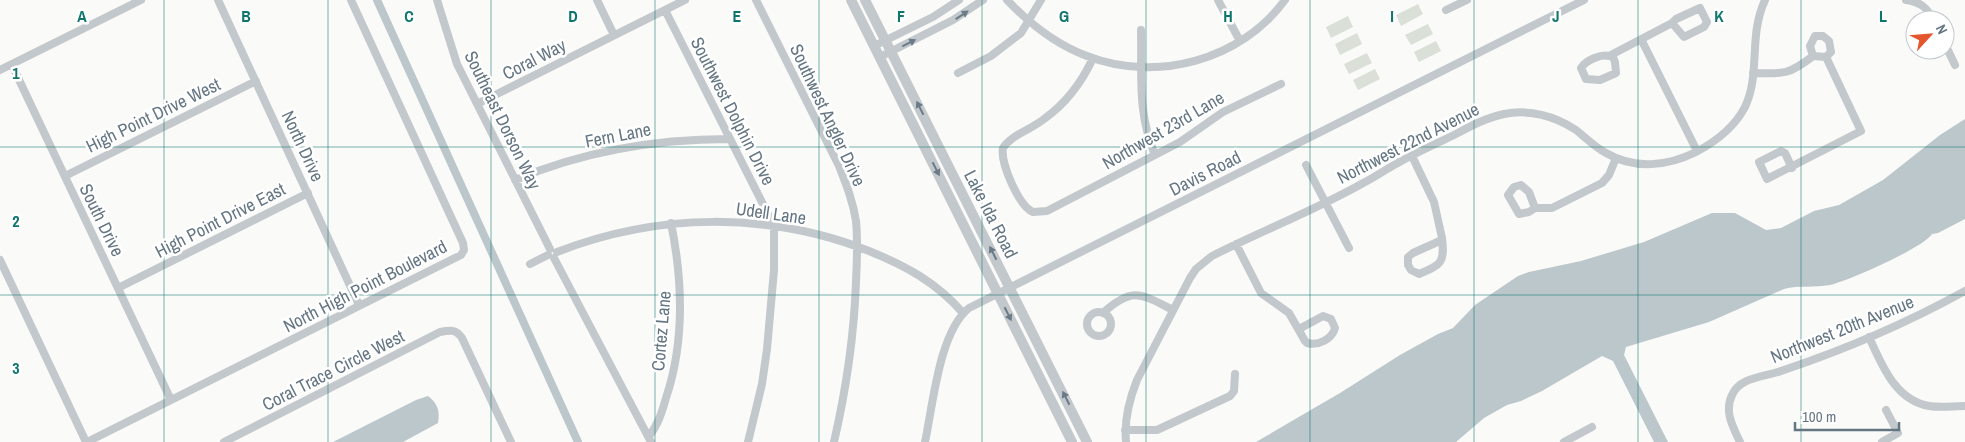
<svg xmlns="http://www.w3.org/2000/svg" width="1965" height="442" font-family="'Archivo Narrow',sans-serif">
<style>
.green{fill:#dadfd7}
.water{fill:#bbc7cb}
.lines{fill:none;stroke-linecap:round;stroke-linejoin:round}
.canal{stroke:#bbc7cb;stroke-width:8}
.minor{stroke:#c3c8cc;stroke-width:8}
.tertiary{stroke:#c3c8cc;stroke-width:10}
.oneway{fill:#6a7a87}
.grid{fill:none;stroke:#0f766e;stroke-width:1;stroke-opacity:0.55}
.labels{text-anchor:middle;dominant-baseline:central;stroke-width:5;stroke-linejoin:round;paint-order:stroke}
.street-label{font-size:18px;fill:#657683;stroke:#fff}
.grid-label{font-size:16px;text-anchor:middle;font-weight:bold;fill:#0f766e;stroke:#fff;stroke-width:5;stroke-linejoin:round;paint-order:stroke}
</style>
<rect width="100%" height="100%" fill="#fafaf8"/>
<path class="green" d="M1418,4L1423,14L1401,26L1396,15Z
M1348,16L1353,27L1331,38L1326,27Z
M1428,24L1433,34L1411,45L1405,35Z
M1357,33L1362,44L1340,55L1335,44Z
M1436,41L1441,51L1419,62L1414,52Z
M1367,53L1372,63L1349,74L1344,64Z
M1375,69L1380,79L1358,90L1353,80Z"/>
<path class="water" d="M1965,119V219L1938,233L1932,234C1923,248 1848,281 1830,285C1814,288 1799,285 1784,289L1709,322L1626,347L1624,355L1668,442H1654L1613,361L1602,356L1542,391L1521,401L1507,405L1484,418L1456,442H1256L1340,393L1400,355L1438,334L1453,328L1475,305L1518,276L1529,272L1581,261L1644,242L1712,213H1735L1766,230L1781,228L1814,211L1839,205L1883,180L1940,135Z
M428,396C438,404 440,411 438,423L403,442H333L416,400Z"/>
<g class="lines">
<path class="canal" d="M377,0L578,442"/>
<path class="minor" d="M218,0L359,305
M437,0L457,64L550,249
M597,0L614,35
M756,0L839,166C846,184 853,201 856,221C858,241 857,262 856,282C854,336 846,390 834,442
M1007,0C1030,24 1057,45 1087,56C1157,83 1241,60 1285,0
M1218,0L1240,41
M1906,0C1920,2 1927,7 1933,20
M665,10L774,226V270L767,349L762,384L748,442
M1446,10L1467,0
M1141,30C1142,76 1137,112 1155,155
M1641,39L1697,151
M1945,44L1955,65
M874,46L933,17L959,0
M1612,55L1615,62L1616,73L1600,80L1586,79L1581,68C1586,60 1601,54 1609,56L1672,23L1676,19L1700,8L1707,22L1704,27L1684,37L1672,23
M880,57L953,20L983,0
M1093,58C1082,82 1065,104 1044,119C1032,129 1011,135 1003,148C1000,163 1019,206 1033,212L1047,211L1180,142L1223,112L1281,84
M12,65L171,400
M0,70L141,0
M958,73L991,56L1021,33L1041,0
M1753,73C1783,74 1789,75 1813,56L1826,57
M477,104L685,0
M1412,156L1434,202L1442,238C1445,263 1441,265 1419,274L1411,270L1408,265V257L1413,253L1442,240
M1306,165L1349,248
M1792,168L1785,153L1781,151L1759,162L1767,179L1861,131L1826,57L1831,52L1829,41L1823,36H1815L1810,46L1813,56
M65,176L256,81
M515,180C584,151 655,139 729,139
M1535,208L1529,192L1521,185L1514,187L1508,195L1519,214L1529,212L1535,208H1552L1602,183L1609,175L1616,158
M1236,244L1261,293L1289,313L1305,341L1307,343C1319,346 1332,339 1335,328L1331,319L1323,316L1299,329
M557,252C657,213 768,211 869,251C906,266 936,282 963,313
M554,258L651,442
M0,260L86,442
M530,264L548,255
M118,288L308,193
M1087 324a12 12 0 1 1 24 0a12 12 0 1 1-24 0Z
M1103,313C1133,286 1141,294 1173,310
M1869,337C1882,365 1895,400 1929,406C1941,408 1953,406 1965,406
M1125,430H1157L1230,396L1234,391L1235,374
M649,436C658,425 662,412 666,398C685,341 683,282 671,223
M87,442L461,255L464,250L463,243L351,0
M224,442L440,332C450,330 456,329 462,338L511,442
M925,442C933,405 939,332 969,308L1584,0
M1126,442C1124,420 1129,400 1137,380L1190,278L1196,269L1212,256C1263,230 1316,210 1365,182C1375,177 1385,170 1394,165C1413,154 1433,145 1452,136C1469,127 1485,118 1504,114C1529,109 1555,116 1576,130C1586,138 1595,147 1606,153C1635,170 1668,166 1696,152C1717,141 1734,128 1745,107C1761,73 1748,37 1765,0
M1564,442L1592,427
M1740,442C1733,427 1724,412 1732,395C1740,377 1764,377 1781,371C1844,350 1907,323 1965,291
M1882,442L1898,433L1886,410"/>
<path class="tertiary" d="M851,0L1072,442
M865,0L1087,442"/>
</g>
<defs><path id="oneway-solid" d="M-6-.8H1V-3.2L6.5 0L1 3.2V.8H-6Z" transform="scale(1.25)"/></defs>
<g class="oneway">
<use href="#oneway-solid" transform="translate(962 15) rotate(-33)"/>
<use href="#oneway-solid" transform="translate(909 43) rotate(-27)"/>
<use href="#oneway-solid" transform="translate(920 108) rotate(-117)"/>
<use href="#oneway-solid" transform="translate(936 169) rotate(63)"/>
<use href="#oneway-solid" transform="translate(993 253) rotate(-117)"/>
<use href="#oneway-solid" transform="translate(1008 314) rotate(63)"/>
<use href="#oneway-solid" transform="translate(1066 398) rotate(-117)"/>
</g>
<path class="grid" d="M164,0V442M328,0V442M491,0V442M655,0V442M819,0V442M982,0V442M1146,0V442M1310,0V442M1474,0V442M1638,0V442M1801,0V442M0,147H1965M0,295H1965"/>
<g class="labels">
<g class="street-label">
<text transform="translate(534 59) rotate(-27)">Coral Way</text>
<text transform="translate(733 111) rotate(63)">Southwest Dolphin Drive</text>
<text transform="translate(153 115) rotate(-26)">High Point Drive West</text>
<text transform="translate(828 115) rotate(65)">Southwest Angler Drive</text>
<text transform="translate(503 120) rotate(64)">Southeast Dorson Way</text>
<text transform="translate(1163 130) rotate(-30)">Northwest 23rd Lane</text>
<text transform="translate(618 135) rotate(-11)">Fern Lane</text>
<text transform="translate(1408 143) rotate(-27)">Northwest 22nd Avenue</text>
<text transform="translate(303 146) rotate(65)">North Drive</text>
<text transform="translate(1205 173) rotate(-27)">Davis Road</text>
<text transform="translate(771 213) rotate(8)">Udell Lane</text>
<text transform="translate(991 214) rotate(63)">Lake Ida Road</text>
<text transform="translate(102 220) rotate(64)">South Drive</text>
<text transform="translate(220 220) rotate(-27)">High Point Drive East</text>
<text transform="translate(365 286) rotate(-27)">North High Point Boulevard</text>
<text transform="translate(1842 329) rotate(-22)">Northwest 20th Avenue</text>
<text transform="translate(661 331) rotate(-85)">Cortez Lane</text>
<text transform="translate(333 370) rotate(-27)">Coral Trace Circle West</text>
</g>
</g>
<g class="grid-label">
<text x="82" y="22">A</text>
<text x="246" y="22">B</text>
<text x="409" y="22">C</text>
<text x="573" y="22">D</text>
<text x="737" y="22">E</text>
<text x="901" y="22">F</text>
<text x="1064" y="22">G</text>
<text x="1228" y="22">H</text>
<text x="1392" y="22">I</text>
<text x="1556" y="22">J</text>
<text x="1719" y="22">K</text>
<text x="1883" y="22">L</text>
<text x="16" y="79">1</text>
<text x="16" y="227">2</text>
<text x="16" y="374">3</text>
</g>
<g transform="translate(1930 35) rotate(64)"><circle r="24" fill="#ffffff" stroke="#c1c8cd"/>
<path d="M0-4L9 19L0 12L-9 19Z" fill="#e4572e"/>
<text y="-8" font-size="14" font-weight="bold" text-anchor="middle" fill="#657683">N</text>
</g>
<path d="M1795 422v8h104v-8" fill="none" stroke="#657683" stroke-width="2.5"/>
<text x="1802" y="422" font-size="15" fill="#657683" stroke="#ffffff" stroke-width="4" paint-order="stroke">100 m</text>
</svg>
